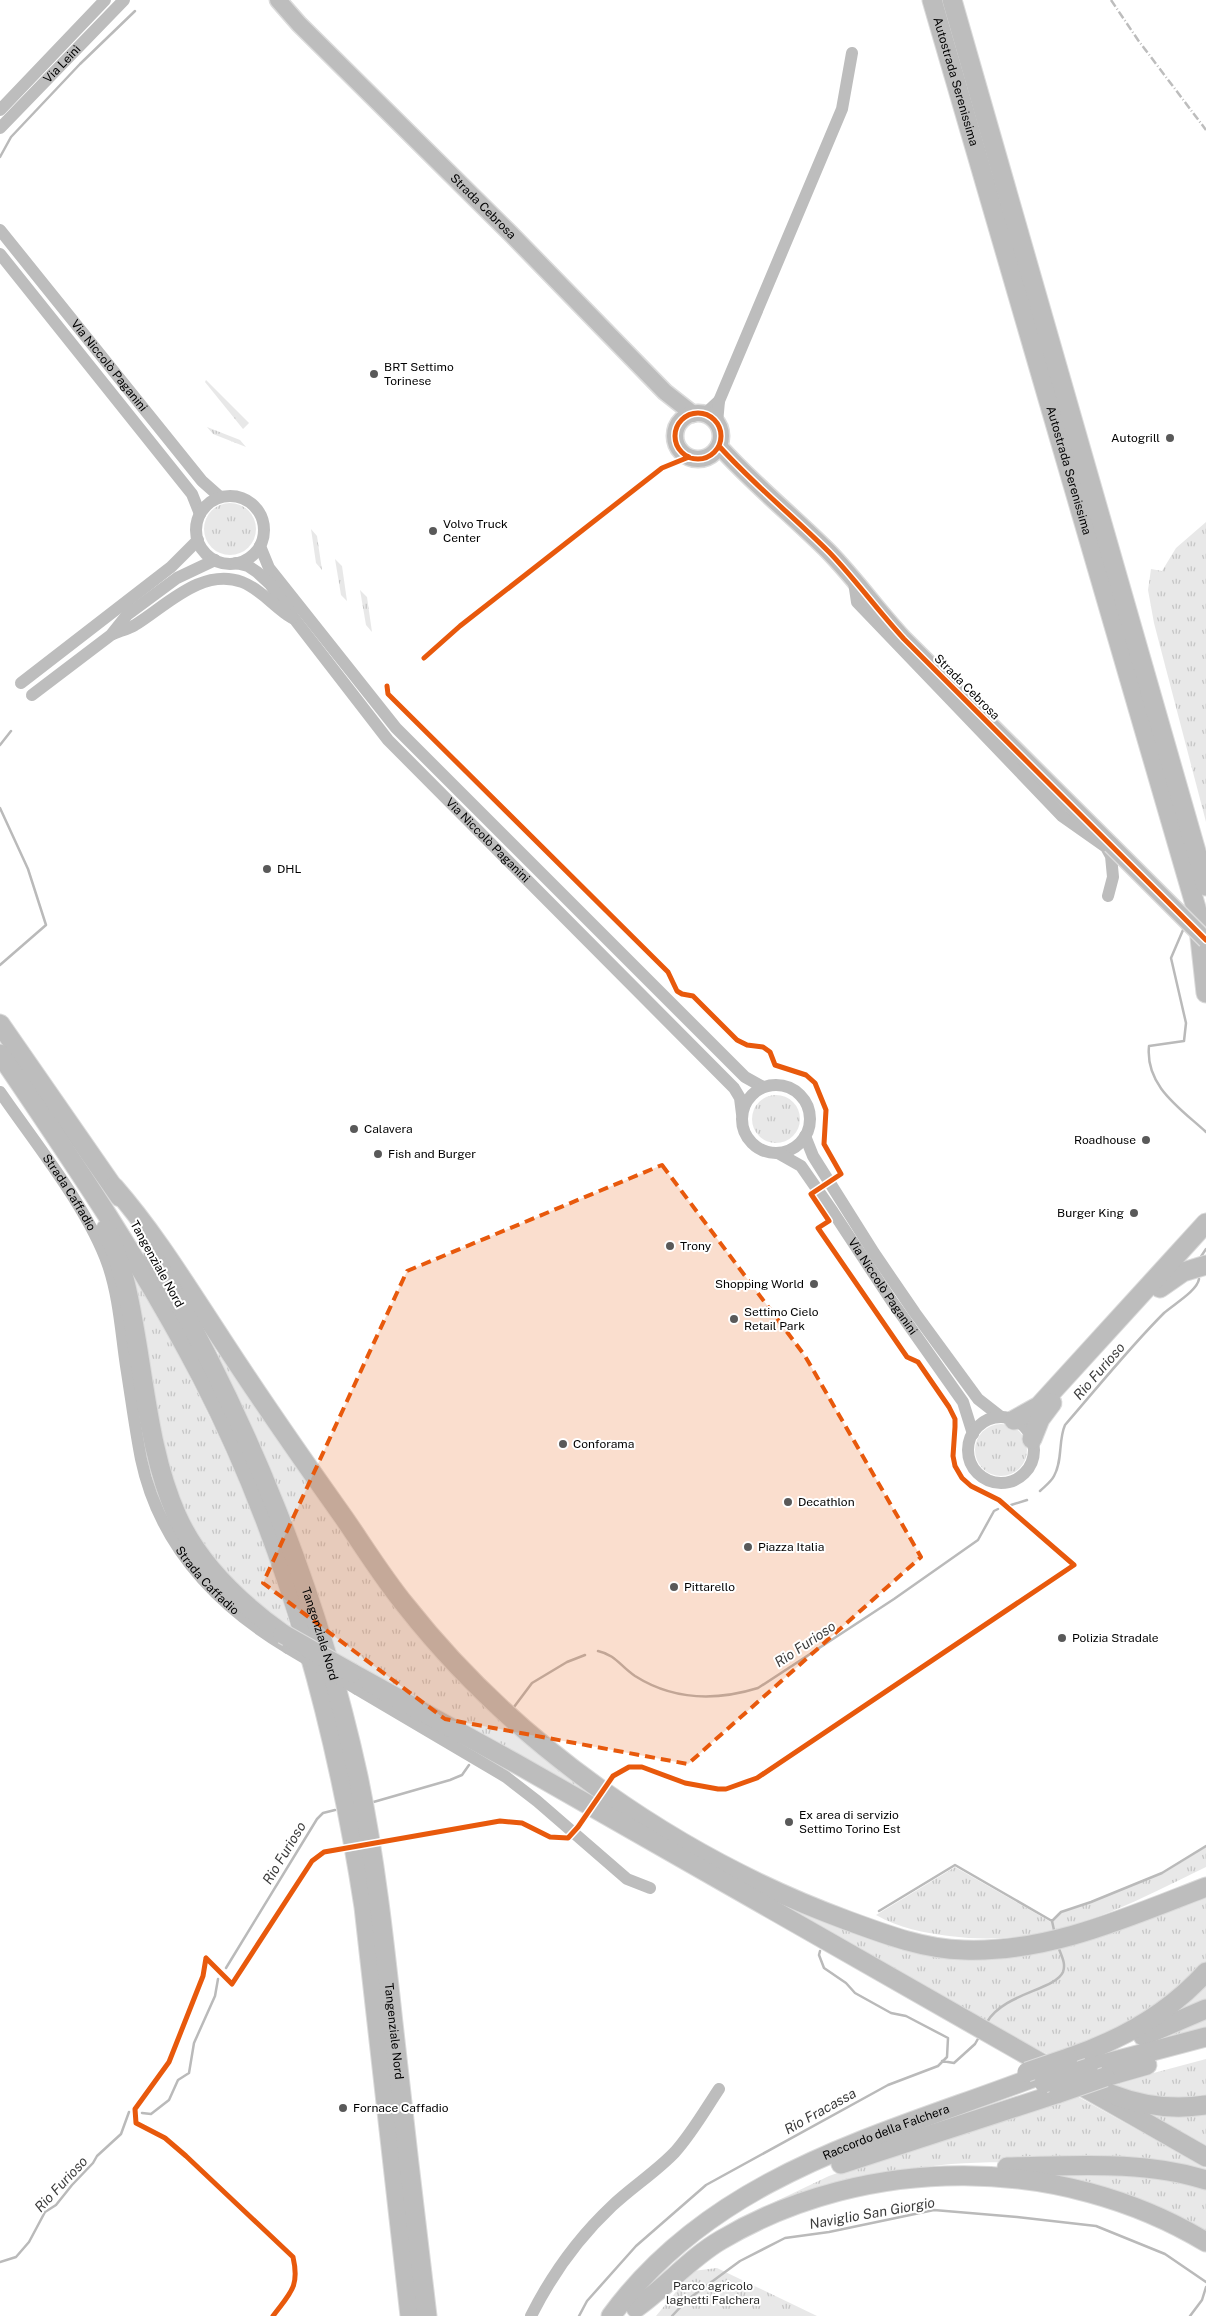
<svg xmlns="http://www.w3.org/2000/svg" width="1206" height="2316" font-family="'Public Sans',sans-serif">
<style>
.grass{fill:url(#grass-tufts)}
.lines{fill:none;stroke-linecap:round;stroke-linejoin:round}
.stream{stroke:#bababa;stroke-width:2.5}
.major-casing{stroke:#dbdbdb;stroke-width:19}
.highway-casing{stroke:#dbdbdb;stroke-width:21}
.minor{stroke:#bdbdbd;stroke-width:12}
.major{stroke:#bdbdbd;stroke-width:16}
.highway{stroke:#bdbdbd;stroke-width:19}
.rail{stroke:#bdbdbd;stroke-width:2.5;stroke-dasharray:8 2.5 1 2.5;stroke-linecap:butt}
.major-bridge-casing{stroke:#dbdbdb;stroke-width:19;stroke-linecap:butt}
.highway-bridge-casing{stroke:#dbdbdb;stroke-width:21;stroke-linecap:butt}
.minor-bridge{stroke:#bdbdbd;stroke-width:12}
.major-bridge{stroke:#bdbdbd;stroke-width:16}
.highway-bridge{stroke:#bdbdbd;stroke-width:19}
.cycleway-casing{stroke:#fff;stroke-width:8}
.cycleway{stroke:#e8590c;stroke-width:5}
.marked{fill:#e8590c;fill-opacity:0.2;stroke:#e8590c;stroke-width:4;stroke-dasharray:10 6;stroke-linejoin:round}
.poi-dot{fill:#595959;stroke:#fff;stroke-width:2}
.labels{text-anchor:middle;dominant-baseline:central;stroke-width:4;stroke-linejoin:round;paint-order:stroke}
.street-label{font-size:12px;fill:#000;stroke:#fff}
.poi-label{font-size:12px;fill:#000;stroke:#fff;text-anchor:start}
.park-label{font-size:12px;fill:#2c2c2c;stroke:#fff}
.water-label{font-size:14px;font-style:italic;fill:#3d3d3d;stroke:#fff}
</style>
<defs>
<pattern id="grass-tufts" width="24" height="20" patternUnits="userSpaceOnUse" patternTransform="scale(1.25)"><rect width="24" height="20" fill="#e8e8e8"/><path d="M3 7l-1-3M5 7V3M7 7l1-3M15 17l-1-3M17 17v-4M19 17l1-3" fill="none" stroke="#c5c5c5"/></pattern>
</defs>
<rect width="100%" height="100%" fill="#fff"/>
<path class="grass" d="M206,380L249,423L243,429L205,382Z
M207,427L240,440L246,447L213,434Z
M204 529a26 26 0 1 1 52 0a26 26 0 1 1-52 0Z
M1206,522V822L1154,623L1148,590L1151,569L1162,571L1176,548Z
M311,529L317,536L322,570L316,563Z
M335,559L342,566L347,601L341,595Z
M360,590L367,597L372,632L366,625Z
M752 1119a24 24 0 1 1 48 0a24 24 0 1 1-48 0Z
M133,1273C198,1385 256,1504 291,1629L271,1617L208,1557L168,1483L130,1274Z
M220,1353L384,1587L633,1819L336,1655L301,1548L246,1414L217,1355Z
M975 1450a26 26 0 1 1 52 0a26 26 0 1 1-52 0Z
M1206,1847V1867C1119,1909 1050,1949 949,1936C925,1933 898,1928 876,1915L955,1867L1051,1922L1061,1913L1164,1873Z
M729,1876L950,1957L1206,1894V1965L1158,2010L1055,2058L975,2017Z
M1206,1980V2002L1169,2017Z
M1206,2017V2029L1174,2036L1172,2032Z
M1206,2059V2098L1174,2102L1105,2086Z
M1075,2095L1206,2168V2176C1122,2169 1036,2158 951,2164C888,2169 827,2191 766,2208V2206L829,2176L871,2161Z
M1137,2107L1206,2109V2149Z
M1116,2172L1206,2186V2235L1041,2173Z
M717,2268L817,2316H656L693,2271Z"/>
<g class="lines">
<path class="stream" d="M0,157L11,137L80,64L135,11
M0,745L11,731
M0,808L28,869L46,925L0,965
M1183,930L1171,958L1186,1023L1184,1041L1149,1046C1145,1086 1180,1108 1206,1132
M1200,1258L1206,1249
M1040,1491C1044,1487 1051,1482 1054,1476C1063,1460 1058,1441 1065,1425C1098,1387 1129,1348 1164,1313C1174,1304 1197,1291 1199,1279
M1011,1505L1027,1500
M598,1651C616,1655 620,1666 635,1676C673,1700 716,1701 758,1688L894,1599L978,1540L994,1511L998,1509
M514,1707L532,1683L567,1662L585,1655
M370,1803L450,1780L462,1775L469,1765
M879,1911L955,1865L1052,1921
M1054,1930L1052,1921L1061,1912L1091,1902L1162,1873L1206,1846
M226,1968L317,1819L323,1813L335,1810
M987,2022C1004,1993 1055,1990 1063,1972C1066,1964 1062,1957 1059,1949
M942,2061L954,2063L975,2044L979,2037
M142,2113L151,2114L169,2100L178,2080L189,2073L194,2043L215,1996L218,1979
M0,2262L16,2257L29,2242L45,2212L56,2205L72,2185L93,2163L97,2156L121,2134L129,2112
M579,2316L587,2301L636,2246L706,2185L888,2085L938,2066L947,2057L948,2038L906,2016L891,2013L855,1993L846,1983L824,1968L819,1955L820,1951
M672,2316L687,2300L740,2261L785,2238L829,2232L934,2210L1017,2217L1096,2226L1165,2254L1206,2282
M1190,2316L1202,2300L1206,2287"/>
<defs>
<g id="major">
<path id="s6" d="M278,0L299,24L510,233L665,392L693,414"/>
<circle cx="698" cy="436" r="23"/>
<path d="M719,446C753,484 793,516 829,552C856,580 878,611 904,639L1111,845"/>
</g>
<g id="highway">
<path id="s7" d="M932,0L1206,942"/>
<path d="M952,0L1206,886"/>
<path d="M1199,929L1206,993"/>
<path d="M0,1024L120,1197"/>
<path d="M0,1054C72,1160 143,1264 202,1378C287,1543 336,1724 364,1907L410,2316"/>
<path d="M114,1187C155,1234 187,1287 222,1340C261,1400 302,1459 344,1518C364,1547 383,1578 406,1606C516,1746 680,1859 846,1920C884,1934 923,1949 964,1950C1049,1953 1128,1917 1206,1887"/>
<path d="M106,1229C125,1267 131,1309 138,1350C147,1406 154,1465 177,1516C199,1565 241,1604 283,1634"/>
<path id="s8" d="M153,1256C248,1421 317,1589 358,1776C375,1857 384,1940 393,2023C404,2121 415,2218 427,2316"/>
<path d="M1160,1288L1183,1272L1206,1265"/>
<path d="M1014,1420L1039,1406L1206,1223"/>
<path d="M1032,1439L1040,1419L1052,1403"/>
<path d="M352,1673L517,1764L1206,2157"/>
<path d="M1143,2036L1206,2009"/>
<path d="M1068,2058C1121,2040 1168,2014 1206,1972"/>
<path d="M1088,2068L1206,2037"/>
<path d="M1105,2077L1147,2065"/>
<path d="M1111,2094C1142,2106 1174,2110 1206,2105"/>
<path d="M841,2164L1059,2093"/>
<path d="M1007,2167C1072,2166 1143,2160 1206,2180"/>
<path d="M636,2308C666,2287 690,2258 721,2240C868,2153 1061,2155 1206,2242"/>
<path id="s9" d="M611,2316C714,2175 880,2136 1035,2077"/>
</g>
</defs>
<use href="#major" class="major-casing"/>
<use href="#highway" class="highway-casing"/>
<g class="minor">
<path d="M0,110L105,0"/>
<path id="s1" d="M0,128L124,0"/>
<path id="s2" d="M0,230L202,481L220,497"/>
<path d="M0,254L192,494L200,514"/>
<path d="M704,415L719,401"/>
<path d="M717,423L719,401L842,109L852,53"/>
<circle cx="230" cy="530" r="34"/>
<path d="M260,546L269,568L396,728L745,1077L763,1087"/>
<path id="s3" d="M236,563L248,566L257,572L270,584L296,621L388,740L734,1088L740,1098L742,1114"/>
<path d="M854,582L857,602L1062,816L1106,847L1111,856L1113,877L1108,896"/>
<path d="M113,634C120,631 128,629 135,625C166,606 202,567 242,582C262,590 274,607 292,618"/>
<path d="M21,683L171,567L198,540"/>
<path d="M32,695L111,635L127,615L177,578L215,560"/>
<circle cx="776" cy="1119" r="34"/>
<path id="s4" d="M0,1092C35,1143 88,1208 108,1265C119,1297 121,1333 126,1366C131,1397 135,1429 141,1459C159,1544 216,1605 288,1648"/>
<path d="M805,1136L813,1156L874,1253L915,1313L978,1399L1001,1417"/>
<path id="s5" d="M778,1153L801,1166L833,1212L891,1300L963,1402L973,1434"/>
<circle cx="1001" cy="1450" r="33"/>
<path d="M357,1689L506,1777L537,1801L627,1879L650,1888"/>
<path d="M531,2316C552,2274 578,2238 612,2206C632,2187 656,2172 675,2152C692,2133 705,2110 719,2089"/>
</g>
<use href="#major" class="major"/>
<use href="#highway" class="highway"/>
<path class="rail" d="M1111,0L1138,40L1206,130"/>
<defs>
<path id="major-bridge" d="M1111,845L1206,940"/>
<path id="highway-bridge" d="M283,1634L352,1673
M1027,2072L1068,2058
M1044,2083L1088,2068
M1059,2093L1105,2077"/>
</defs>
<use href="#major-bridge" class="major-bridge-casing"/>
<use href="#highway-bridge" class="highway-bridge-casing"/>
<path class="minor-bridge" d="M288,1648L357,1689"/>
<use href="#major-bridge" class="major-bridge"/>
<use href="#highway-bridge" class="highway-bridge"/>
<defs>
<path id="cycleway" d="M675 436a23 23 0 1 1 46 0a23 23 0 1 1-46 0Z
M719,446C753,484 793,516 829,552C856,580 878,611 904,639L1206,940
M424,658L460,626L662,468L689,457
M206,1958L232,1984L312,1861L324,1852L500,1821L522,1823L550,1837L568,1838L578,1827L613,1776L629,1767H642L685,1783L718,1789H726L757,1778L1074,1565L999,1500L971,1486L962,1478L955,1466L953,1456L955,1427V1419L949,1407L918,1362L907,1357L818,1228L829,1221L811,1194L841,1174L824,1144L826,1110L815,1083L806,1075L775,1065L770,1052L763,1047L747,1045L737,1040L693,996L682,994L677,991L668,972L388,694L387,686
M206,1958L203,1976L169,2062L135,2109L136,2123L165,2138L186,2156L293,2257C300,2287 290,2293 273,2316"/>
</defs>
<use href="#cycleway" class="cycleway-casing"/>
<use href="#cycleway" class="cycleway"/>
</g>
<path class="marked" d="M662,1165L805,1356L921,1557L688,1764L445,1719L263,1583L407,1271Z"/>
<g class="poi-dot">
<circle cx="374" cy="374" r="5"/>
<circle cx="1170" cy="438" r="5"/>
<circle cx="433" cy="531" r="5"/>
<circle cx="267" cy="869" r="5"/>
<circle cx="354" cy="1129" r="5"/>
<circle cx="1146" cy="1140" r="5"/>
<circle cx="378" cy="1154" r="5"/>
<circle cx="1134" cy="1213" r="5"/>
<circle cx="670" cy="1246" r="5"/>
<circle cx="814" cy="1284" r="5"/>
<circle cx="734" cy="1319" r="5"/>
<circle cx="563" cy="1444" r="5"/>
<circle cx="788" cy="1502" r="5"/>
<circle cx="748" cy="1547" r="5"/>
<circle cx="674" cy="1587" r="5"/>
<circle cx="1062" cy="1638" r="5"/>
<circle cx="789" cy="1822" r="5"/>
<circle cx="343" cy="2108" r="5"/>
</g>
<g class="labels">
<g class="street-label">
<text stroke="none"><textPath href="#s1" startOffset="89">Via Leinì</textPath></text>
<text stroke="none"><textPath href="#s7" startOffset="85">Autostrada Serenissima</textPath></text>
<text stroke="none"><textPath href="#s6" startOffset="291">Strada Cebrosa</textPath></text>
<text stroke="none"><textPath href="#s2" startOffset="174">Via Niccolò Paganini</textPath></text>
<text stroke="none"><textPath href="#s7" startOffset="490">Autostrada Serenissima</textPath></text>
<text transform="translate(967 687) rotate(45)">Strada Cebrosa</text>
<text stroke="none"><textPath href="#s3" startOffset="378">Via Niccolò Paganini</textPath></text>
<text stroke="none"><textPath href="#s4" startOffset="122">Strada Caffadio</textPath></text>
<text transform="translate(157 1264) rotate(61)">Tangenziale Nord</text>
<text stroke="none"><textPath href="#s5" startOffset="172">Via Niccolò Paganini</textPath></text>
<text stroke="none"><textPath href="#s4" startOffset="542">Strada Caffadio</textPath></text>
<text stroke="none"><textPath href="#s8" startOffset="414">Tangenziale Nord</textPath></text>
<text stroke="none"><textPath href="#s8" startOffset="819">Tangenziale Nord</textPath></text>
<text stroke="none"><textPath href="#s9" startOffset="336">Raccordo della Falchera</textPath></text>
</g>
<g class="poi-label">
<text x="384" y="367">BRT Settimo<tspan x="384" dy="14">Torinese</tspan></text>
<text x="1160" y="438" text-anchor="end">Autogrill</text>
<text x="443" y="524">Volvo Truck<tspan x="443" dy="14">Center</tspan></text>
<text x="277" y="869">DHL</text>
<text x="364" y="1129">Calavera</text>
<text x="1136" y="1140" text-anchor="end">Roadhouse</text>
<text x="388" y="1154">Fish and Burger</text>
<text x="1124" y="1213" text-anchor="end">Burger King</text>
<text x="680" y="1246">Trony</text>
<text x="804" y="1284" text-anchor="end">Shopping World</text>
<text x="744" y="1312">Settimo Cielo<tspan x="744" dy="14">Retail Park</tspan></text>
<text x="573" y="1444">Conforama</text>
<text x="798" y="1502">Decathlon</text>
<text x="758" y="1547">Piazza Italia</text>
<text x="684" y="1587">Pittarello</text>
<text x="1072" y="1638">Polizia Stradale</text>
<text x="799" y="1815">Ex area di servizio<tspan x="799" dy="14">Settimo Torino Est</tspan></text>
<text x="353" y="2108">Fornace Caffadio</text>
</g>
<g class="park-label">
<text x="713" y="2286">Parco agricolo<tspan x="713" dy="14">laghetti Falchera</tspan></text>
</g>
<g class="water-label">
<text transform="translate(1099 1371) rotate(-49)">Rio Furioso</text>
<text transform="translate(805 1644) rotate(-34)">Rio Furioso</text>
<text transform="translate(284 1853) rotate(-59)">Rio Furioso</text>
<text transform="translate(820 2111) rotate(-29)">Rio Fracassa</text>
<text transform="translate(61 2184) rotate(-47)">Rio Furioso</text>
<text transform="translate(872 2213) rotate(-10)">Naviglio San Giorgio</text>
</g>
</g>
</svg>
